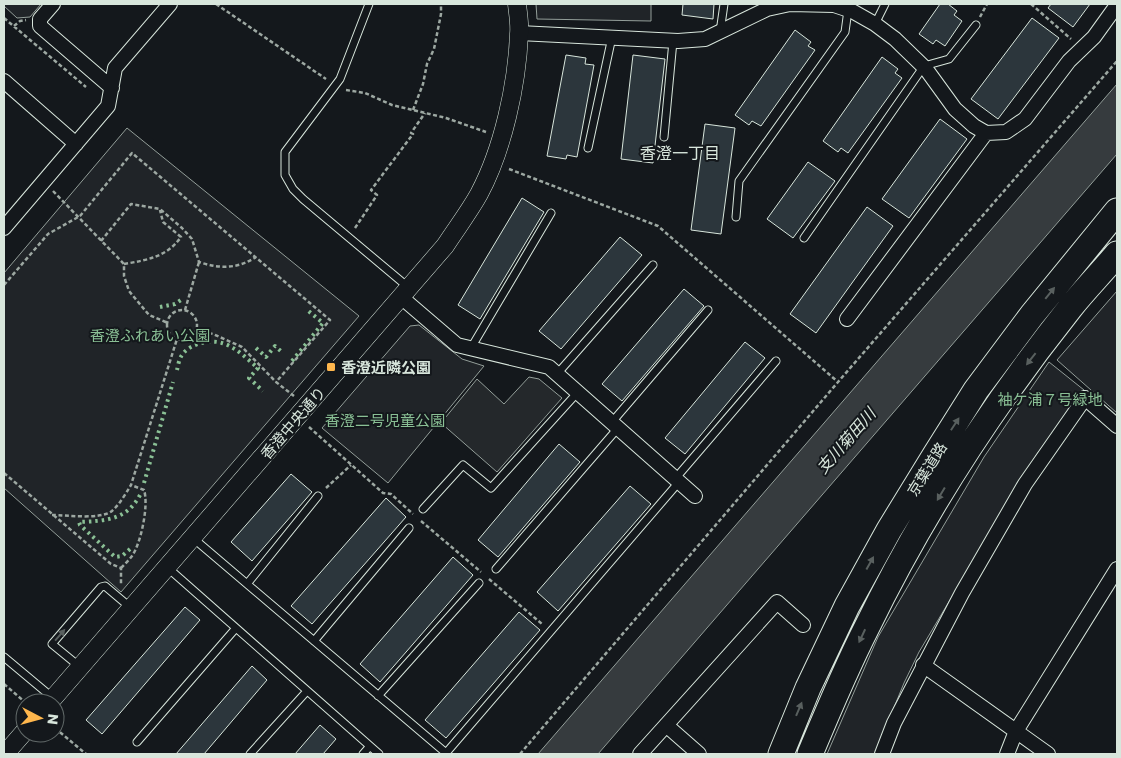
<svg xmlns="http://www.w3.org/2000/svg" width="1121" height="758" font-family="Poppins,'Noto Sans JP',sans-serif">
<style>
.green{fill:#202428;stroke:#939e99}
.parking{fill:#24282b;stroke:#939e99}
.water{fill:#363b3e;stroke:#939e99}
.building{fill:#2c363c;stroke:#d8e6dc}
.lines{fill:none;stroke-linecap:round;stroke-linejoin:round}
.service-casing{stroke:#d8e6dc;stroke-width:9}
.minor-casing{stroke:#d8e6dc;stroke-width:16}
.tertiary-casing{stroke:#d8e6dc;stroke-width:19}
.motorway-casing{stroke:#d8e6dc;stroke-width:27}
.path{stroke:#9da8a2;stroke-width:2.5;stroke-dasharray:4 2.5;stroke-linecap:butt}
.service{stroke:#14181c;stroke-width:7}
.minor{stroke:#14181c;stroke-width:14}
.tertiary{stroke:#14181c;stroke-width:18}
.motorway{stroke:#14181c;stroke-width:25}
.hedge{stroke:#8ac095;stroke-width:4;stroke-dasharray:2.5 4;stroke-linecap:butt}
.oneway{fill:#59605f}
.poi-dot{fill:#ffb74d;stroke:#14181c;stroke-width:2}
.labels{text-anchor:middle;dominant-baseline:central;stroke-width:4;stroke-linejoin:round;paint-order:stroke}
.park-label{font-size:15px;fill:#8ac095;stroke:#14181c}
.poi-label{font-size:15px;font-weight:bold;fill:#d8e6dc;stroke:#14181c;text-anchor:start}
.street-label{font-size:15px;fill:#d8e6dc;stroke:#14181c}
.neighbourhood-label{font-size:16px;fill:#d8e6dc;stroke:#14181c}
.water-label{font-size:16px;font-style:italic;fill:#d8e6dc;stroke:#14181c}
</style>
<rect width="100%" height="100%" fill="#14181c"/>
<path class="green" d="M4,4H41L30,17L17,18L4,6Z
M536,4H651V21L537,19Z
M127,128L359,316L121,592L4,488V273Z
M1117,291V413L1057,360Z
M419,325L462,359L484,366L388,483L322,428L410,326Z
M1049,362L1084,390L1037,454L919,652L904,683L875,754H827L878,637L984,457Z"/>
<path class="parking" d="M529,377L539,379L562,398L497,472L441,423L477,379L504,404Z"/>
<path class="water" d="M1117,84V154L598,754H538Z"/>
<path class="building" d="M683,4H714L713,19L682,15Z
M940,4H948L957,11L954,15L962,21L945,46L936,40L933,44L919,34Z
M1051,4H1090L1073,27L1048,8Z
M1032,18L1059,38L998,119L971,99Z
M795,30L811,42L808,46L815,50L761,126L752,121L749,125L735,115Z
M566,55L586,58L585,64L594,65L577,157L567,155L566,159L547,156Z
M633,55L665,59L653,163L621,159Z
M882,57L898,69L895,73L902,78L848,153L841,148L838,152L823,141Z
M940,119L967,139L909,218L882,199Z
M705,124L735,128L721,234L691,230Z
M808,162L835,181L793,238L767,219Z
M522,198L544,212L480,319L458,305Z
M867,207L893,226L816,333L790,314Z
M620,237L642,255L561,349L539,331Z
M684,289L704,306L622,401L602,384Z
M745,342L765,358L685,454L665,438Z
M559,444L580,462L498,557L478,540Z
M291,474L312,492L252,561L231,542Z
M630,486L651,504L558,611L537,592Z
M386,498L406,517L312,624L291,606Z
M453,557L473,575L380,682L360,664Z
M185,607L200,620L102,734L86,720Z
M519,612L540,630L446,738L425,720Z
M252,666L267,680L204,754H176Z
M320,725L336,739L323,754H295Z"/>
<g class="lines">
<defs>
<path id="service" d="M369,4L340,79L285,152V175L293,189L303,199L408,287
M875,24L885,4
M720,32L724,4
M664,137L673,41
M588,148L612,37
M736,217L739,181L845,32L848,10
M804,238L924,66L949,59L976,25
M471,348L551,213
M557,374L653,265
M612,422L708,310
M675,479L776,361
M423,509L463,465L491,488L578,392
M193,538L446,753L679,482
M168,568L379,754
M496,569L618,428
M247,584L318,496
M314,641L409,528
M4,657L53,698
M80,667L52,644L101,587L105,586L131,608
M378,696L479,583
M137,742L236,628
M250,754L307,691
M363,754L370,746"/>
<path id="minor" d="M53,4L40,19V26L112,88
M519,33L678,41L705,39L767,9L790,4L834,5L852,11L875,24L895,39L926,69L955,109L974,126L986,133L1006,132L1025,119L1069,61L1094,37L1117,5
M4,81L76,144
M4,228L108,106L115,68L170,4
M401,297L457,345L549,367L695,496
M847,319L986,133
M923,665L1048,754
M666,725L699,754
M640,754L777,602L803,625
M882,754L894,723L962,593L1025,484L1085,398L1117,426
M1007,754L1016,731L1117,569"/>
<path id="tertiary" d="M49,703L445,246C456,229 469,212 479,194C503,149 517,85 519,34C520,24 518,14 517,4
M5,754L25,731"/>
<path id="motorway" d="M781,754L808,688L847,606L889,530L935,455L976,390L1032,315L1117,211
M810,754C828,711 846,668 867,627C922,514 992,406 1070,308C1085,289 1102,272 1117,254"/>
</defs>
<use href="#service" class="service-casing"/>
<use href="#minor" class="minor-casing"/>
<use href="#tertiary" class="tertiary-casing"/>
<use href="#motorway" class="motorway-casing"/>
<path class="path" d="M216,4L326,79
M1031,4L1071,39
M980,17L987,4
M4,18L86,87
M14,26L20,21L26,20
M346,90L365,93L392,105L446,118L486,132
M413,110L423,84L427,64L434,49L441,14V4
M509,169L658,226L838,382
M53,191L124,264V276L129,291L149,315L168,323
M355,228L377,195L371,190L413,134L411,133L425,113
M101,241L131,204L160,209L182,228L192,239L199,262C219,269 238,269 256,257
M124,264C147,260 167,257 181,237L163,222L160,210
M4,285L48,234L80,216L132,153L330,320L276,382
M185,310L199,262
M167 325a15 15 0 1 1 30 0a15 15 0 1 1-30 0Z
M196,330L213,334L242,347L276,382L294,396
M309,427L383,493L391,494L413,514
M4,473L111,564L121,568V584
M326,488L351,465
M52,515C67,515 100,520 112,511C120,504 126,493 131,485L177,339
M421,521L481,572
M121,568C125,564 129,560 132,556C141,543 149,505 144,490L131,485
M489,579L542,624
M4,684L26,703
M55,728L86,754
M520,754L838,382L1117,61"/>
<use href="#service" class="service"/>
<use href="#minor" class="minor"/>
<use href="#tertiary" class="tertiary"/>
<use href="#motorway" class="motorway"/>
<path class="hedge" d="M160,307L175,304L181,300
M256,348L266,357L275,346L283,353
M292,361L323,323L306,309
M177,370C178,366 179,359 182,355C189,344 210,339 222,343C236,347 247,359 258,368L249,378L263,391
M144,483L173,382
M130,549L122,556L115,557L80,525L79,522C105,521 127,520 140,495"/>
</g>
<defs><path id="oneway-solid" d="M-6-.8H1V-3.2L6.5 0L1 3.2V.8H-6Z" transform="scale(1.25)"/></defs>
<g class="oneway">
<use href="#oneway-solid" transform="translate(1050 293) rotate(-51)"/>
<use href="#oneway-solid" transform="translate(1031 359) rotate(128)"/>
<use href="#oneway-solid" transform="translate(955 424) rotate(-57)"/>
<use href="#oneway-solid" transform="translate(941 494) rotate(121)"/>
<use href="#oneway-solid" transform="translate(870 563) rotate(-61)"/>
<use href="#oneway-solid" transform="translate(60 635) rotate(-49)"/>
<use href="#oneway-solid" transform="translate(862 636) rotate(115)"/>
<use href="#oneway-solid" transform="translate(799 709) rotate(-67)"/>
</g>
<rect class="poi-dot" x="326" y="362" width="10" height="10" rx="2.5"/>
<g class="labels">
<g class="park-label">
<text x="150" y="335">香澄ふれあい公園</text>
<text x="1050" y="399">袖ケ浦７号緑地</text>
<text x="385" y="420">香澄二号児童公園</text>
</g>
<g class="poi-label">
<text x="341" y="367">香澄近隣公園</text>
</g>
<g class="street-label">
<text transform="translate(293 423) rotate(-49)">香澄中央通り</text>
<text transform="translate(927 469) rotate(-58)">京葉道路</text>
</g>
<g class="neighbourhood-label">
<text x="680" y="153">香澄一丁目</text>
</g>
<g class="water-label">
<text transform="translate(846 441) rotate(-49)">支川菊田川</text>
</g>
</g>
<rect width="1121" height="758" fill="none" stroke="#d8e6dc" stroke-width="10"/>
<g transform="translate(40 718) rotate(96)"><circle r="24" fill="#14181c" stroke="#626a69"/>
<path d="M0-4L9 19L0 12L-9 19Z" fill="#ffb74d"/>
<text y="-8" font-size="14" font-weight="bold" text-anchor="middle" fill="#d8e6dc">N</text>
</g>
</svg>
